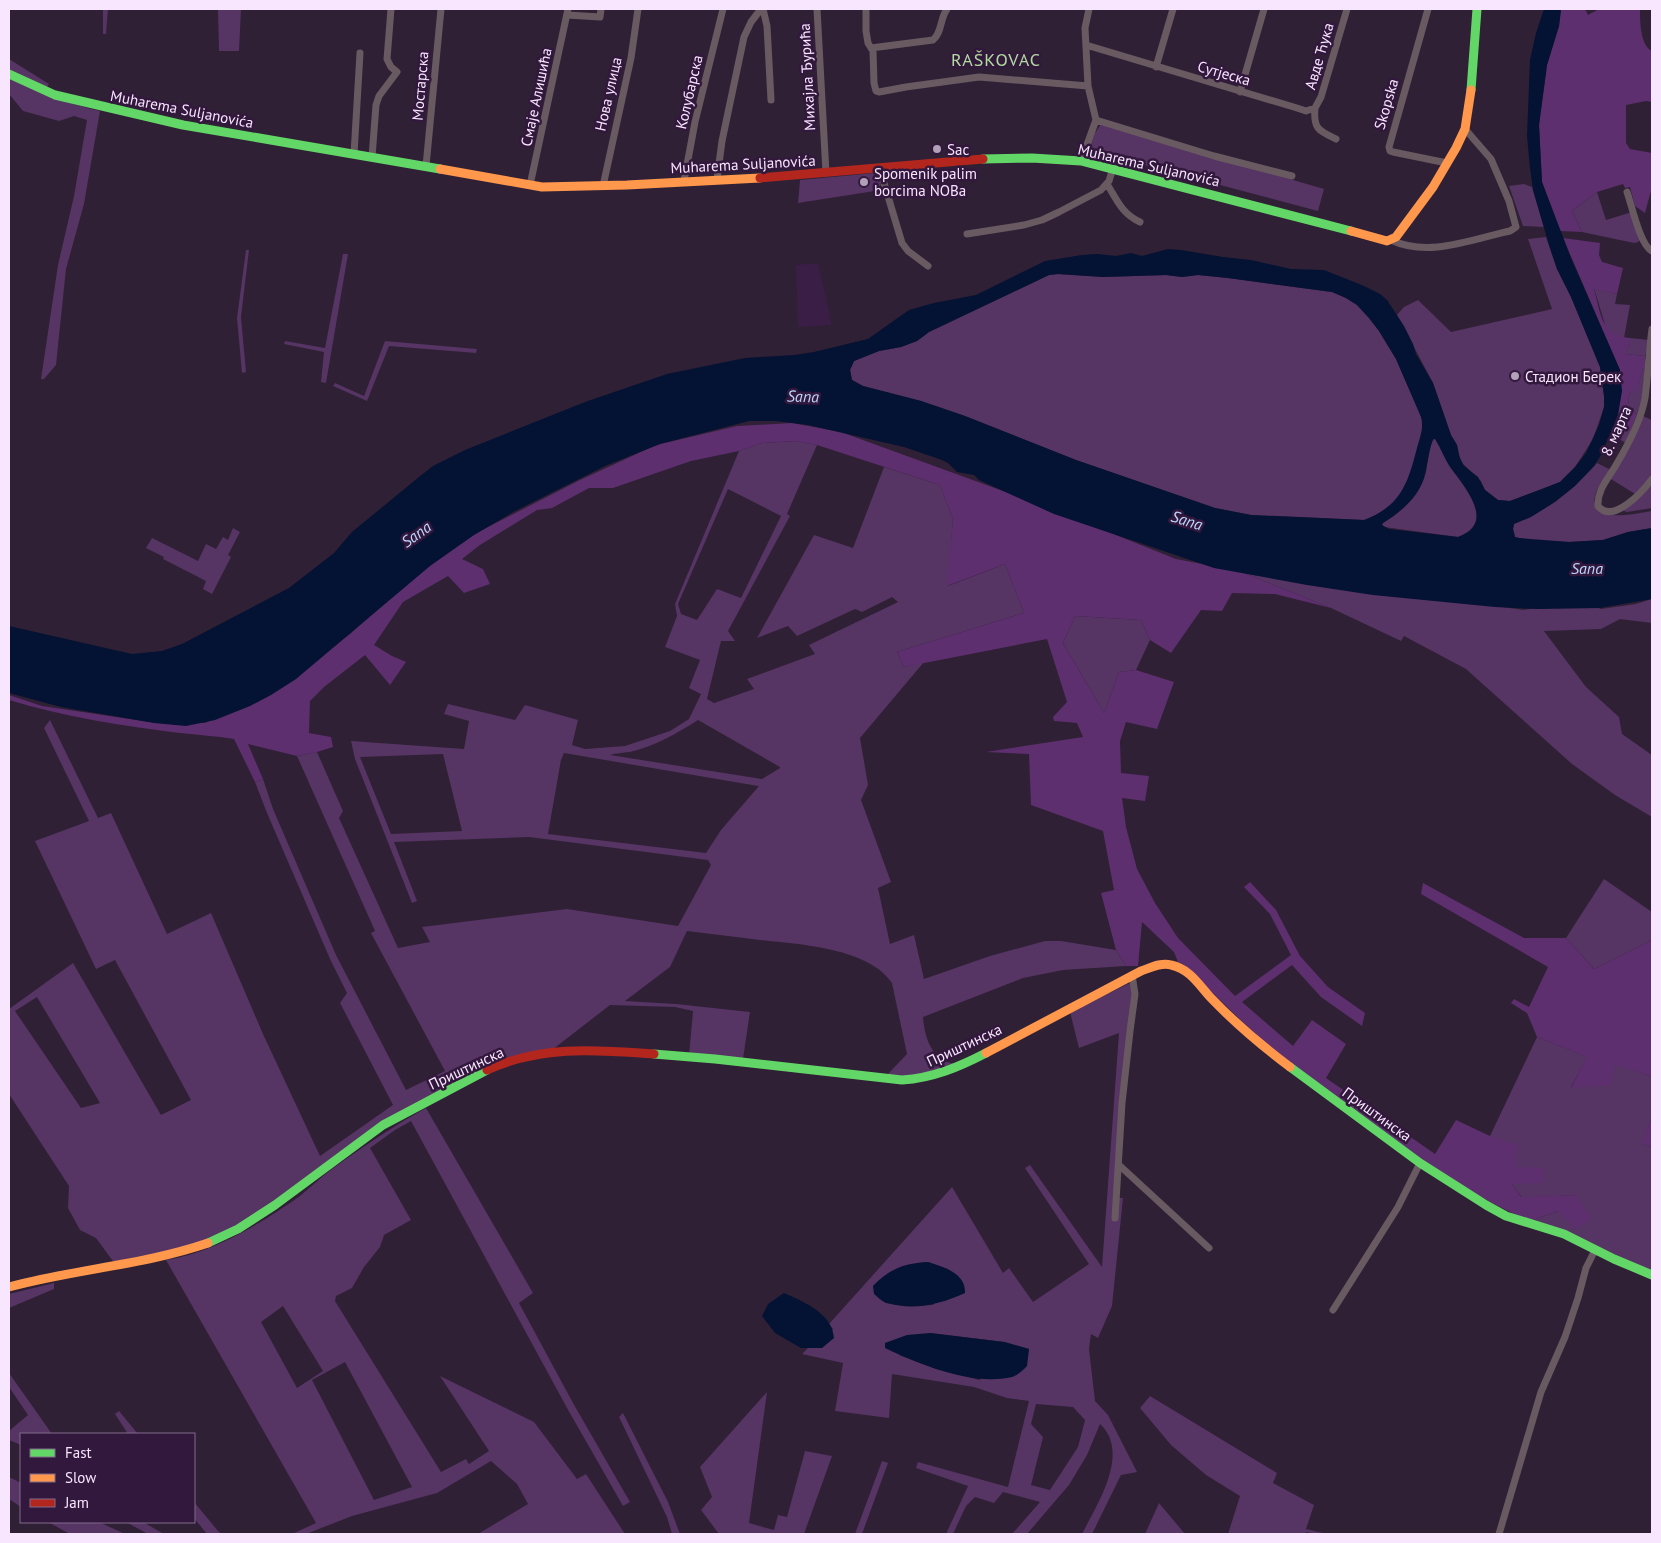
<svg xmlns="http://www.w3.org/2000/svg" width="1661" height="1543" font-family="'PT Sans',sans-serif">
<style>
.built{fill:#3b1e46}
.green{fill:#563463;fill-rule:evenodd}
.forest{fill:#5d2f6e}
.water{fill:#041233;fill-rule:evenodd}
.lines{fill:none;stroke-linecap:round;stroke-linejoin:round}
.street{stroke:#685a60;stroke-width:7}
.fast{stroke:#63d668;stroke-width:9}
.slow{stroke:#ff974d;stroke-width:9}
.jam{stroke:#b3261e;stroke-width:9}
.poi-dot{fill:#b1a1b8;stroke:#33183d;stroke-width:2}
.labels{text-anchor:middle;dominant-baseline:central;stroke-width:5;stroke-linejoin:round;paint-order:stroke}
.street-label{font-size:15px;fill:#f7e6fe;stroke:#33183d}
.poi-label{font-size:15px;fill:#f7e6fe;stroke:#33183d;text-anchor:start}
.water-label{font-size:16px;font-style:italic;fill:#bbd7fe;stroke:#33183d}
.quarter-label{font-size:18px;letter-spacing:1px;fill:#b0dd9b;stroke:#33183d}
</style>
<rect width="100%" height="100%" fill="#2f2035"/>
<path class="built" d="M818,263L832,325L798,327L796,265Z"/>
<path class="green" d="M103,9H108L106,34H103Z
M218,9H241L239,51H219Z
M9,59L49,84L47,87L9,70Z
M9,78C40,93 66,103 100,111L84,204L66,269L56,365L44,379H41L58,265L74,196L87,120L74,116L59,121L23,111L9,94Z
M1101,124L1324,189L1318,211L1088,150L1093,136Z
M875,173L879,176L881,190L798,203L800,180Z
M1524,184L1532,187L1544,227L1523,226L1509,186Z
M1597,192L1606,220L1632,212L1641,239L1638,242L1634,243L1582,232L1572,211Z
M1546,237L1557,269L1571,297L1600,367L1604,396V407L1593,439L1575,467L1560,482L1510,501L1498,500L1485,490L1481,481L1461,462L1457,445L1451,435L1433,383L1397,315L1404,307L1418,300L1451,332L1552,309L1528,239Z
M246,250H249L241,317L246,372L242,373L237,318Z
M343,254H348L326,383L321,382L324,352L284,344L285,341L325,348Z
M1058,274L1103,277L1166,275L1182,277L1198,275L1228,278L1332,292L1346,298L1357,305L1369,318L1379,331L1396,359L1424,423L1419,476L1382,515L1364,520L1251,515L1215,508L1076,460L965,416L921,401L863,386L852,380L850,370L854,361L879,351L901,347L917,341L929,332L1049,275Z
M1594,288L1617,294L1615,304L1630,305L1624,338L1613,335L1606,328Z
M1630,338L1649,340L1645,356L1624,354L1630,344Z
M385,341L477,349L476,353L389,346L367,401L333,386L335,383L364,396Z
M1645,367L1642,400L1637,414L1630,410L1628,400L1630,391L1638,384L1643,369Z
M1643,416L1652,420V475L1635,494L1611,479Z
M1615,423L1631,430L1626,443L1610,434Z
M1435,438C1440,447 1444,457 1450,466C1463,486 1498,523 1458,537L1384,527L1382,525L1383,523C1403,511 1420,495 1426,472C1428,462 1428,445 1435,438Z
M795,441L817,445L787,514L790,516L728,631L735,641H721L707,699L714,703L754,689L747,679L815,654L809,645L898,602L892,597L862,612L855,609L797,636L788,626L757,638L814,535L853,548L884,467L940,485L953,519L948,586L1005,564L1024,613L897,652L904,667L924,662L860,738L868,785L861,800L891,882L878,888L890,944L914,935L924,979L990,956L1045,941H1061L1116,950L1126,966L1063,970L1023,978L923,1017C924,1032 929,1052 943,1060C947,1063 954,1063 959,1065L928,1077L886,1076L907,1054L892,983C869,948 799,944 760,940C736,937 712,934 687,931L670,967L625,1001L676,1004L750,1012L743,1059L689,1056L693,1011L675,1007L610,1005L552,1050L538,1052L404,1111L298,1186L216,1239L115,1264L96,1238L80,1230L68,1208L69,1186L9,1094V1009L73,963L161,1115L191,1100L115,960L96,969L35,841L89,821L44,728L50,720L98,818L111,813L167,934L211,913L263,1034L320,1156L393,1105L340,1003L347,993L330,959L267,813L255,782L263,779L273,809L336,955L406,1090L445,1071L371,933L375,931L297,756L317,752L343,811L339,818L398,948L430,942L422,927L567,909L678,926L711,865L708,860L529,837L394,842L417,901L412,903L355,759L351,741L464,749L469,721L444,714L448,704L515,720L525,705L578,720L572,745L585,749L625,746L670,731L689,719L701,694L689,688L700,660L665,647L677,616L675,604L739,451L762,443ZM728,489L781,516L741,598L717,589L697,620L681,614L678,604ZM698,720L780,767V768L762,779L610,755C616,753 623,753 630,752C655,746 676,734 698,720ZM564,753L758,786H759L721,830L706,853L548,834L561,760ZM443,754L462,831L391,834L360,757ZM37,997L100,1103L81,1108L15,1011Z
M1597,463L1611,470C1601,483 1585,501 1602,514C1619,517 1635,514 1652,511V528L1628,532L1603,540L1569,542L1526,540L1515,537L1513,529L1514,524C1546,511 1574,489 1597,463Z
M1650,486L1652,487V508L1627,512L1624,511V509Z
M233,528L240,532L228,555L231,557L212,594L203,589L206,581L163,559L164,557L146,548L152,538L198,561L206,544L216,549L223,537L228,540Z
M1239,571L1524,610L1578,599L1601,609L1636,604L1652,599V623L1620,619L1601,629L1544,631L1586,687L1619,717L1622,734L1652,755V817L1615,795L1572,764L1466,669L1404,636L1401,641L1331,608Z
M1075,616L1141,620L1150,640L1136,670L1119,672L1104,713L1063,643Z
M1604,879L1652,912V940L1594,969L1566,938Z
M1130,983L1133,985L1114,1198H1123L1112,1306L1098,1338L1091,1334L1089,1349L1095,1401L1108,1415L1137,1472L1121,1475L1092,1534H1082C1097,1504 1131,1453 1100,1424L1087,1455L1069,1485L1027,1534H1012L1040,1502L1003,1492L994,1503L975,1497L966,1506L953,1534H946L968,1486L916,1468L918,1462L1008,1487L1029,1401L1007,1398L974,1387L892,1374L889,1418L835,1411L843,1363L802,1354L808,1348H822L833,1329L829,1324L952,1187L1003,1273L1009,1268L1033,1302L1089,1264L1025,1168L1030,1165L1102,1267L1119,1033L1079,1048L1070,1012ZM928,1262L948,1269L958,1276L933,1305L907,1306L885,1303ZM930,1333L1005,1342L1029,1349L979,1380L937,1369L899,1355ZM1036,1404L1073,1407L1085,1420L1078,1447L1050,1490L1031,1485L1043,1437L1031,1424Z
M1537,1037L1588,1057L1571,1087L1615,1064L1652,1076V1116L1643,1144L1652,1147V1271L1562,1231L1530,1221L1558,1211L1576,1195L1522,1198L1512,1184L1516,1167L1490,1136Z
M426,1108L533,1293L519,1303L573,1403L630,1502L623,1506L567,1408L411,1121L395,1130L370,1148L411,1220L384,1235L380,1247L364,1267L352,1288L336,1296L335,1301L441,1472L466,1459L469,1464L489,1451L440,1376L534,1422L577,1479L586,1474L625,1534H478L528,1504L517,1484L491,1461L437,1493L352,1516L306,1534H292L316,1523L166,1260C215,1252 260,1224 300,1196C311,1187 321,1177 332,1169C363,1147 393,1126 426,1108ZM283,1306L323,1371L297,1388L261,1322ZM345,1362L412,1487L374,1500L312,1380Z
M54,1283V1289L9,1308V1294Z
M9,1373L52,1434H21V1445L9,1440V1431L28,1415L9,1387Z
M767,1392L749,1523L774,1530L778,1515L787,1517L805,1451L832,1456L804,1534H719L701,1510L712,1497L700,1467Z
M1150,1396L1277,1473L1273,1483L1314,1505L1306,1529L1327,1534H1315L1306,1532L1305,1534H1228L1240,1496L1206,1475L1171,1445L1140,1408Z
M119,1411L138,1434H128L115,1414Z
M623,1413L668,1502L680,1534H672L667,1517L619,1417Z
M882,1461L888,1463L862,1534H855Z
M9,1477L21,1483V1507L9,1499Z
M194,1502L218,1531L222,1534H207L194,1518Z
M1159,1503L1185,1534H1145Z
M48,1522H99L125,1534H70Z
M126,1522H143L164,1534H148Z"/>
<path class="forest" d="M1561,9H1585L1588,15L1599,9H1640C1640,21 1640,45 1652,51V102L1646,101L1626,105V143L1630,149L1652,153V187L1645,213L1635,206L1630,187L1625,188L1623,184L1597,192L1572,211L1582,232L1560,231L1542,182L1539,125L1547,65L1559,26Z
M1563,238L1600,243L1599,255L1602,262L1623,268L1617,294L1594,289C1601,313 1600,335 1630,338V344L1625,354L1645,356V367L1643,369L1636,391H1630L1628,400L1630,410L1637,414L1631,430L1615,423L1618,415L1620,370Z
M792,423L841,432L1033,502L1176,559L1239,571L1331,608L1275,594L1232,593L1222,611L1201,610L1171,653L1150,640L1141,620L1075,616L1063,643L1104,713L1119,672L1136,670L1174,682L1157,729L1126,722L1120,741L1121,773L1149,776L1145,801L1122,798L1126,827L1137,869L1155,903L1178,938L1235,996L1291,955L1270,914L1244,887L1250,882L1276,910L1300,956L1328,987L1365,1013L1362,1026L1321,997L1292,965L1242,1002L1293,1046L1312,1020L1346,1044L1326,1078L1435,1154L1456,1120L1490,1136L1517,1145L1516,1167L1543,1168V1183L1512,1184L1521,1197L1576,1195L1591,1219L1576,1229L1558,1211L1530,1221C1477,1199 1430,1166 1384,1133C1351,1108 1314,1085 1283,1058C1248,1029 1216,996 1183,964L1178,962L1174,952L1142,922L1138,966H1126L1116,950L1101,893L1114,890L1103,831L1031,805L1029,754L986,752L1083,737L1077,723L1054,721L1053,717L1067,702L1047,639L904,667L897,652L1024,613L1005,564L947,586L953,519L940,485L817,445L795,441L762,443L739,451L691,461L613,488H589L552,508L537,510L480,545L462,559L483,569L490,584L464,593L448,576L403,602L374,645L392,656L406,662L390,685L365,655L324,687L310,701L309,733L331,737L333,747L317,752L297,756L248,744L263,779L255,782L234,739C216,736 198,735 180,733C123,726 64,717 9,700V695L42,706L150,722L205,723L251,703L301,672L350,634L437,556L484,529L580,480L656,445L737,426Z
M1423,883L1524,938H1566L1594,969L1652,940V1076L1615,1065L1610,1085L1571,1088L1587,1057L1537,1037L1527,1013L1511,1003L1514,999L1529,1007L1548,967L1421,894Z
M1652,1116V1147L1642,1144Z"/>
<path class="water" d="M1544,9H1561L1559,26L1547,65L1539,125L1542,182L1571,258L1620,370L1622,391L1618,415L1613,427L1601,455L1594,466L1575,486L1555,502L1531,517L1514,524L1513,529L1515,537L1519,538L1569,542L1603,540L1628,532L1652,528V599L1600,608L1537,609L1495,607L1373,595L1307,585L1214,568L1054,514L979,480L974,475L957,472L948,463L942,460L904,447L808,425L776,421H749L660,444L605,466L515,511L474,535L430,566L296,679L271,695L250,706L215,720L186,726L154,723L61,707L9,693V626L132,654L162,651L182,644L289,588L334,553L352,532L419,477L433,466L465,450L585,402L667,374L745,358L795,355L814,352L868,339L909,310L934,303L976,295L1045,261L1082,255L1097,254L1116,256L1131,253L1142,256L1168,249L1181,250L1223,257L1251,260L1291,269L1324,270L1364,286L1380,294L1387,300L1404,326L1413,344L1416,354L1433,383L1451,435L1457,445L1459,456L1464,466L1478,477L1485,490L1498,500L1510,501L1542,489L1560,482L1575,467L1586,453L1599,425L1604,407V396L1600,367L1571,297L1557,269L1549,245L1533,190L1530,168L1527,136L1530,60L1536,33ZM1058,274L1103,277L1166,275L1182,277L1198,275L1228,278L1332,292L1346,298L1357,305L1369,318L1379,331L1396,359L1421,417C1424,428 1420,437 1417,448C1408,483 1401,506 1364,520L1251,515L1215,508L1076,460L965,416L921,401L863,386L852,380L850,370L854,361L879,351L901,347L917,341L929,332L1049,275ZM1433,439H1435C1441,448 1444,458 1450,467C1465,487 1497,523 1458,537L1389,529L1382,525L1383,523C1402,511 1420,496 1425,474C1428,462 1429,450 1433,439Z
M928,1262C943,1267 966,1273 965,1293C941,1304 914,1311 887,1303C882,1302 878,1297 874,1294L873,1286C889,1269 905,1263 928,1262Z
M784,1293C804,1302 832,1313 834,1338L822,1348H801L775,1333L762,1316L768,1304Z
M930,1333L1004,1342L1029,1349L1027,1366C1023,1370 1017,1376 1012,1377C972,1386 921,1365 885,1348V1343L907,1335Z"/>
<g class="lines">
<path class="street" d="M763,9L767,26L771,100
M817,9L826,173
M866,9V31L868,43L873,51L874,83L876,91L879,92L906,87L979,77L1088,86
M1428,9L1389,147L1390,151L1393,152L1447,163
M567,15L600,17L601,9
M1086,45L1297,108L1306,111L1315,108C1313,129 1319,131 1336,139
M871,48L933,40C942,33 940,18 947,9
M1156,67L1173,9
M1240,92L1264,9
M1315,108L1321,97L1347,9
M1096,120L1214,156L1292,176
M354,154L360,53
M372,157L376,105L379,96L397,72L391,67L387,59L391,9
M1081,161L1096,120L1088,86L1085,28L1089,9
M426,166L441,9
M881,168L884,183L902,243L908,251L928,266
M717,179L722,141L744,37L751,22L761,9
M684,181L695,122L723,9
M1107,184C1117,200 1122,214 1140,222
M530,185L568,9
M603,186L631,58L638,9
M1627,192C1632,206 1640,245 1652,251
M967,234L1024,225L1042,220L1059,212L1101,190L1109,181L1113,168
M1391,240C1429,258 1472,239 1510,231L1516,227L1509,201L1491,159L1465,129
M1652,329C1649,352 1648,375 1645,398C1641,421 1628,445 1616,465C1608,479 1597,490 1598,506C1613,525 1643,491 1652,479
M1119,1165L1209,1248
M1115,1218L1122,1103L1130,1031L1135,994L1132,975
M1333,1310L1398,1207L1420,1163
M1499,1534L1541,1392L1565,1337L1578,1298L1586,1268L1595,1250"/>
<path class="fast" d="M9,74L55,95L183,125L440,169
M1471,90L1477,9
M983,159L1032,158L1081,161L1351,231
M654,1054L715,1059L902,1080C933,1078 959,1067 986,1053
M1290,1067L1420,1163L1486,1205L1506,1216L1564,1234L1614,1259L1652,1275
M208,1243L238,1229L275,1205L383,1125L487,1070"/>
<path class="slow" d="M440,169L542,187L627,185L760,178
M1351,231L1387,241L1396,237L1433,187L1456,148L1465,129L1471,90
M986,1053L1141,971C1150,968 1161,962 1171,965C1190,969 1199,985 1211,998C1235,1023 1262,1046 1290,1067
M9,1287C75,1269 144,1265 208,1243"/>
<path class="jam" d="M760,178L983,159
M487,1070C542,1045 596,1050 654,1054"/>
</g>
<g class="poi-dot">
<circle cx="937" cy="149" r="5"/>
<circle cx="864" cy="182" r="5"/>
<circle cx="1515" cy="376" r="5"/>
</g>
<g class="labels">
<g class="street-label">
<text transform="translate(1319 56) rotate(-74)">Авде Ћука</text>
<text transform="translate(1224 73) rotate(16)">Сутјеска</text>
<text transform="translate(807 77) rotate(-93)">Михајла Ђурића</text>
<text transform="translate(420 86) rotate(-85)">Мостарска</text>
<text transform="translate(689 92) rotate(-77)">Колубарска</text>
<text transform="translate(608 94) rotate(-77)">Нова улица</text>
<text transform="translate(536 97) rotate(-78)">Смаје Алишића</text>
<text transform="translate(1386 104) rotate(-74)">Skopska</text>
<text transform="translate(182 109) rotate(11)">Muharema Suljanovića</text>
<text transform="translate(743 164) rotate(-3)">Muharema Suljanovića</text>
<text transform="translate(1149 165) rotate(13)">Muharema Suljanovića</text>
<text transform="translate(1616 431) rotate(-66)">8. марта</text>
<text transform="translate(964 1045) rotate(-25)">Приштинска</text>
<text transform="translate(466 1068) rotate(-25)">Приштинска</text>
<text transform="translate(1377 1114) rotate(36)">Приштинска</text>
</g>
<g class="poi-label">
<text x="947" y="149">Sac</text>
<text x="874" y="173">Spomenik palim<tspan x="874" dy="17">borcima NOBa</tspan></text>
<text x="1525" y="376">Стадион Берек</text>
</g>
<g class="water-label">
<text transform="translate(803 396) rotate(2)">Sana</text>
<text transform="translate(1187 520) rotate(17)">Sana</text>
<text transform="translate(416 534) rotate(-36)">Sana</text>
<text x="1587" y="568">Sana</text>
</g>
<g class="quarter-label">
<text x="996" y="59">RAŠKOVAC</text>
</g>
</g>
<rect width="1661" height="1543" fill="none" stroke="#f7e6fe" stroke-width="20"/>
<rect x="20" y="1433" width="175" height="90" fill="#33183d" stroke="#816a8a"/>
<rect x="30" y="1449" width="25" height="8" fill="#63d668" stroke="#816a8a"/>
<text x="65" y="1458" font-size="15" fill="#f7e6fe">Fast</text>
<rect x="30" y="1474" width="25" height="8" fill="#ff974d" stroke="#816a8a"/>
<text x="65" y="1483" font-size="15" fill="#f7e6fe">Slow</text>
<rect x="30" y="1499" width="25" height="8" fill="#b3261e" stroke="#816a8a"/>
<text x="65" y="1508" font-size="15" fill="#f7e6fe">Jam</text>
</svg>
